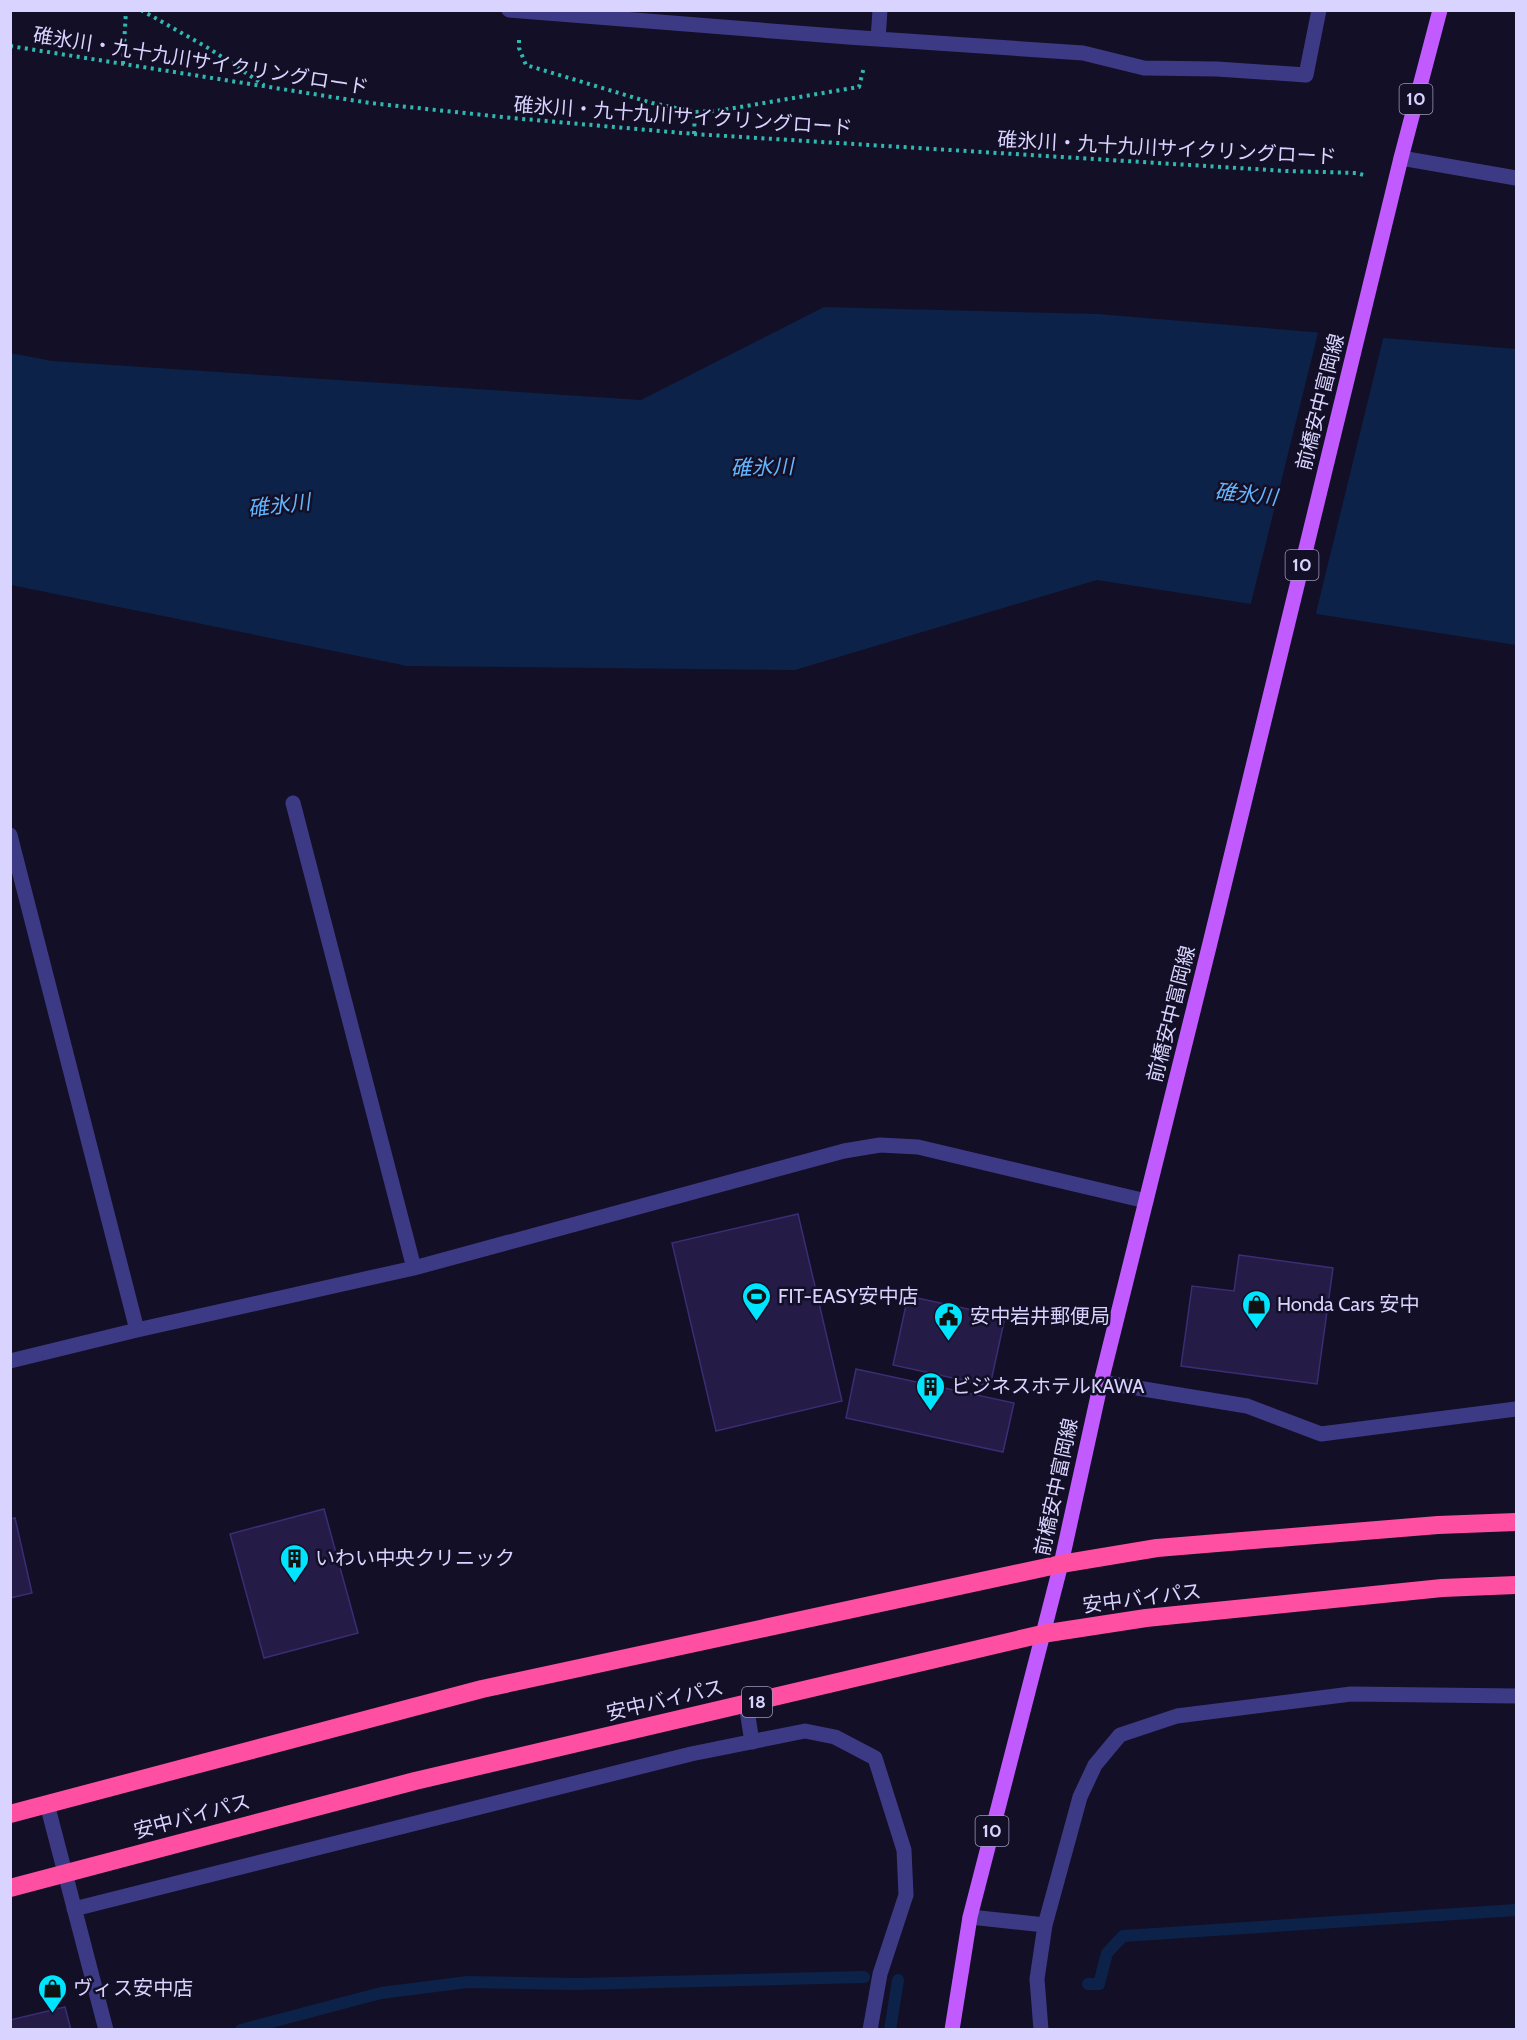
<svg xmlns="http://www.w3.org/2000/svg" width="1527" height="2040" font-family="Cabin,'Noto Sans JP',sans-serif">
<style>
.water{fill:#0c2248}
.pier{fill:#130f26}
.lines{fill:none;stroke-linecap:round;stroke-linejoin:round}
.stream{stroke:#0c2248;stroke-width:12}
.building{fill:#241b47;stroke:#3b2d73;stroke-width:1.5}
.path{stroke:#2fb8b0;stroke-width:4;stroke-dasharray:3 4.5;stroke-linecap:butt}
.minor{stroke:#3d3a85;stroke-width:15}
.major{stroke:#c25bff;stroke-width:15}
.highway{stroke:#ff4fa3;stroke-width:18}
.labels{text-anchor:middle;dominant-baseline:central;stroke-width:5;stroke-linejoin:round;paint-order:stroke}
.shield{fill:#130f26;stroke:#9e99be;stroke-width:1.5}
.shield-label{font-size:18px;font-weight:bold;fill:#d9d4ff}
.street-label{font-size:20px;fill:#d9d4ff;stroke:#130f26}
.poi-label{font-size:20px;fill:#d9d4ff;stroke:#130f26;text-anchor:start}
.water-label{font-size:21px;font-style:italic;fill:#62b6ff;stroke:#130f26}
</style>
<rect width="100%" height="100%" fill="#130f26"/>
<path class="water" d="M824,307L1098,314L1516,349V645L1097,580L795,670L407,666L11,585L10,353L52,361L641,400Z"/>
<path class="pier" d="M1319,329L1384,335L1315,617L1250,607Z"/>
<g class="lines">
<path class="stream" d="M1088,1984H1099L1107,1953L1123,1936L1516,1910
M241,2030L381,1993L467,1982L576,1984L864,1977
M890,2030L898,1980"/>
</g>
<path class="building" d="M798,1214L842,1401L716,1431L672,1243Z
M1239,1255L1333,1268L1317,1384L1181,1366L1192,1286L1234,1291Z
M908,1296L1005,1317L990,1386L893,1365Z
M856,1369L1014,1403L1003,1452L846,1418Z
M324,1509L358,1633L264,1658L230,1534Z
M15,1518L32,1593L10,1598V1519Z
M65,2007L71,2030H10V2020Z"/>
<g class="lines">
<path class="path" d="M141,10L210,49L264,85
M519,40V48L526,65L652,103L695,112L716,111L859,87L864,67
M10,46L370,103L512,118L694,134L1286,171L1357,173L1367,176
M123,64L126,10
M694,134L695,112"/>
<path class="minor" d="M509,10L848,37L1083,53L1144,68L1217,69L1306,75L1319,10
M878,39L880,10
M1401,158L1516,178
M293,803L414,1268
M10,835L137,1330
M10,1361L137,1330L414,1268L844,1151L880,1145L918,1147L1146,1201
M1101,1382L1247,1406L1321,1434L1516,1409
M746,1704L752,1742
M47,1804L106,2030
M74,1909L691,1754L805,1731L835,1737L875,1758L904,1850L906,1895L880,1974L870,2030
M970,1917L1045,1925
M1041,2030L1037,1979L1045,1925L1080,1797L1095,1765L1120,1735L1177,1716L1351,1694L1516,1696"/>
<path class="major" d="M952,2030L970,1917L1061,1564L1101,1382L1210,943L1401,158L1440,10"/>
<path class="highway" d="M10,1814L482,1689L1061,1564L1157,1548L1438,1525L1516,1522
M10,1888L415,1781L1042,1634L1146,1618L1442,1588L1516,1585"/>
</g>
<defs>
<symbol id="stadium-pin" viewBox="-11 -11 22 30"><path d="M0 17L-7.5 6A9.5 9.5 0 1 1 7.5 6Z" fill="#00e5ff" stroke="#130f26"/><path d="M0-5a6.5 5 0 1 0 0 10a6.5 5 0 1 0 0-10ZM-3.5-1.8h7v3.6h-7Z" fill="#111"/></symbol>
<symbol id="shop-pin" viewBox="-11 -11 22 30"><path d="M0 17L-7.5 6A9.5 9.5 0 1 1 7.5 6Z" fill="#00e5ff" stroke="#130f26"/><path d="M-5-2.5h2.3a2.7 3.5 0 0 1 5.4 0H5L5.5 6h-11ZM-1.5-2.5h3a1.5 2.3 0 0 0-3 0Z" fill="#111"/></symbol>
<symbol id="civic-pin" viewBox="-11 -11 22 30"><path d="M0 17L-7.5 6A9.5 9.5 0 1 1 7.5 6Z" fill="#00e5ff" stroke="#130f26"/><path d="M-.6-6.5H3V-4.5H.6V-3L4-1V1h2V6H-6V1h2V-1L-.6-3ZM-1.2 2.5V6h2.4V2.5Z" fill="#111"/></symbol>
<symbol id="building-pin" viewBox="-11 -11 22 30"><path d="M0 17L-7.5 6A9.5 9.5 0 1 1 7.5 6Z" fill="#00e5ff" stroke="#130f26"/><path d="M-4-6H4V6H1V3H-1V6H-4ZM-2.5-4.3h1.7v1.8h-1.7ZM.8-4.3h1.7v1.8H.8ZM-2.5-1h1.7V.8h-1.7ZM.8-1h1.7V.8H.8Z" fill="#111"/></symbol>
</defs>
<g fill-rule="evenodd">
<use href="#stadium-pin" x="740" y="1280" width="33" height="45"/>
<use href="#shop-pin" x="1240" y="1288" width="33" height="45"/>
<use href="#civic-pin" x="932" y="1300" width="33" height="45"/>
<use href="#building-pin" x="914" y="1370" width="33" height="45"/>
<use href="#building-pin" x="278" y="1542" width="33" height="45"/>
<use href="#shop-pin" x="36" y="1972" width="33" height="45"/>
</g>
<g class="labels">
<g class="shield">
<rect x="1399.5" y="84" width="33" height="30" rx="4.5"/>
<rect x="1285.5" y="550" width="33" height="30" rx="4.5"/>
<rect x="742" y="1687" width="30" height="30" rx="4.5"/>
<rect x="975.5" y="1816" width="33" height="30" rx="4.5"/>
</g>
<g class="shield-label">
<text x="1416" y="99">10</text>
<text x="1302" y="565">10</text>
<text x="757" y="1702">18</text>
<text x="992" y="1831">10</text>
</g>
<g class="street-label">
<text transform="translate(201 61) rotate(9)">碓氷川・九十九川サイクリングロード</text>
<text transform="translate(683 116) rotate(4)">碓氷川・九十九川サイクリングロード</text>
<text transform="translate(1167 148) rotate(3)">碓氷川・九十九川サイクリングロード</text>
<text transform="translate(1320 402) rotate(-76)">前橋安中富岡線</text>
<text transform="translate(1171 1014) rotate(-76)">前橋安中富岡線</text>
<text transform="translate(1056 1487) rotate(-78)">前橋安中富岡線</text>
<text transform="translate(1142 1598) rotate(-7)">安中バイパス</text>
<text transform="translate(665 1700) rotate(-13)">安中バイパス</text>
<text transform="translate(192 1816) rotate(-15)">安中バイパス</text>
</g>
<g class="poi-label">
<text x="778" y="1296">FIT-EASY安中店</text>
<text x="1277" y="1304">Honda Cars 安中</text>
<text x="970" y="1316">安中岩井郵便局</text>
<text x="951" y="1386">ビジネスホテルKAWA</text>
<text x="315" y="1558">いわい中央クリニック</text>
<text x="73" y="1988">ヴィス安中店</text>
</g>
<g class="water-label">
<text transform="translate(762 467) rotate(-2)">碓氷川</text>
<text transform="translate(1246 494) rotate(6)">碓氷川</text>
<text transform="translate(279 505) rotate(-7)">碓氷川</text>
</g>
</g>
<rect width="1527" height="2040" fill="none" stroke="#d9d4ff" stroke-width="24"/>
</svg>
